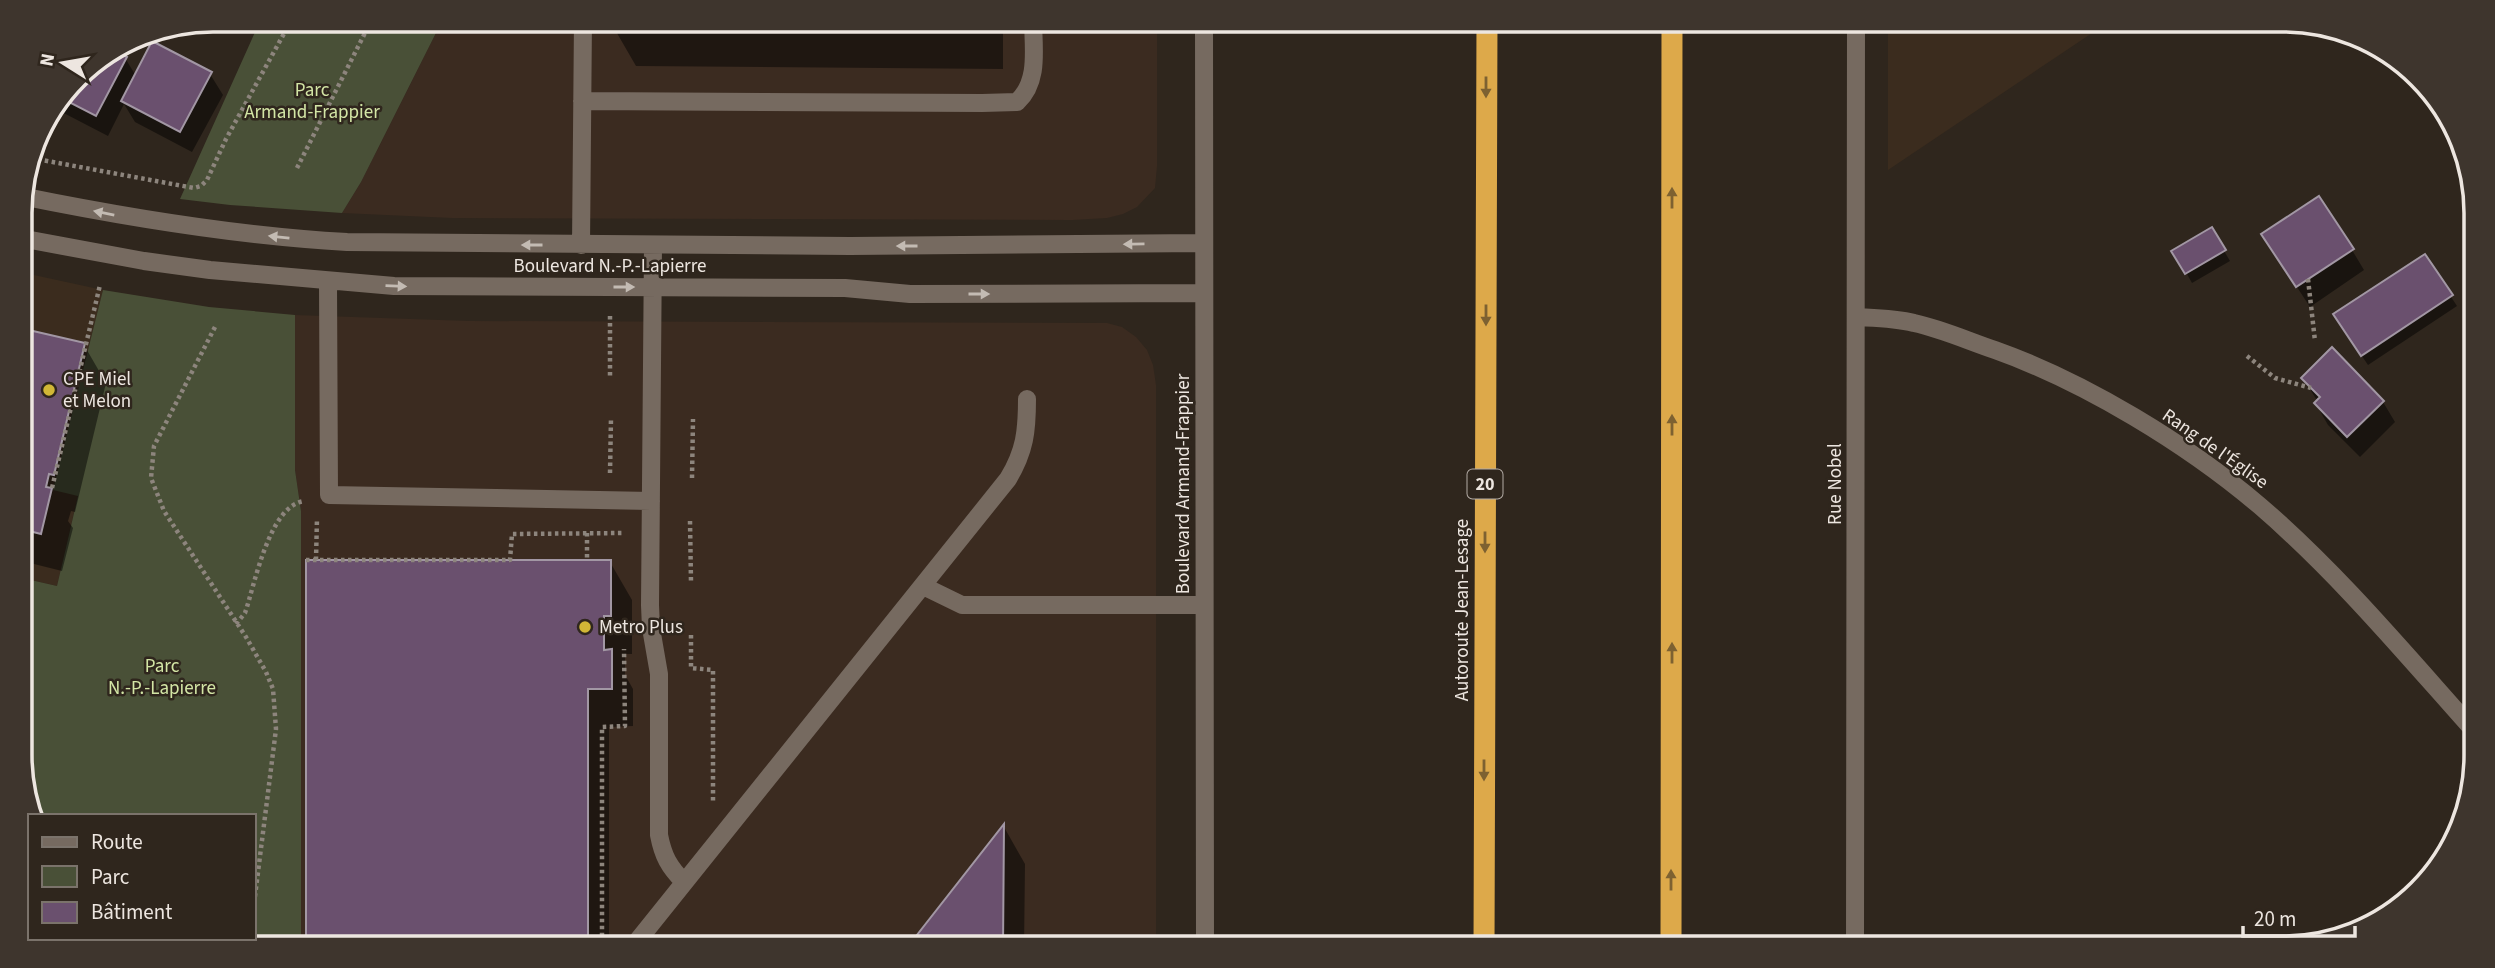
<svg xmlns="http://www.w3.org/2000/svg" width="2495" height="968" font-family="'Source Sans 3',sans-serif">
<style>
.commercial{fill:#3b2b20}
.built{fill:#3b2c1e}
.green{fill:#495037}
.shadow{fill:#0007}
.building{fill:#6a506e;stroke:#a297a4;stroke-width:2}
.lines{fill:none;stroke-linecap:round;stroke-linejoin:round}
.path{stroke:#8d857d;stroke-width:4.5;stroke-dasharray:3.5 3.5;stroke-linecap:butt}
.minor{stroke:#766a60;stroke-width:18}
.highway{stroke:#dda94a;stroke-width:21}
.oneway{fill:#7d6131}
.oneway2{fill:#c3bbb3}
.poi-dot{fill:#d1b736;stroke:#2f261d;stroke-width:2.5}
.labels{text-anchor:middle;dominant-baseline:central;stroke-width:5;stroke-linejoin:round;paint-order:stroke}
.shield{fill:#2f261d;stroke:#b4aca6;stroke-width:2}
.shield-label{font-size:18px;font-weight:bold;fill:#ede6e0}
.park-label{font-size:19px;fill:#d3e5a5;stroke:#2f261d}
.street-label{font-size:19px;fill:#ede6e0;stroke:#2f261d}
.poi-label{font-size:19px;fill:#ede6e0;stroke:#2f261d;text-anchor:start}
.rim{fill:none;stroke:#ede6e0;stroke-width:3.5}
</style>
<rect width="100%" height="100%" fill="#2f261d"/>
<path class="commercial" d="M443,19H1157V166L1155,188L1137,207L1123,214L1107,218L1072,220L452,218L342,213L361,182Z
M295,315L469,321L1107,323L1122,327L1136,337L1147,350L1153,365L1156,385V949H301V511L295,470Z"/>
<path class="built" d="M1888,19H2113L1888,170Z
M20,272L103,290L53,489L78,495L57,586L22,578Z"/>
<path class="green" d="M261,19H443L361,182L342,213L230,205L180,199Z
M103,290L209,307L295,315V470L301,511V949H213L150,938H254V816H34L23,793L22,578L57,586L78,496L53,490Z"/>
<path class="shadow" d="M614,19H1003V69L636,66L614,28Z
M112,51L125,58L136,76L210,74L223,95L192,152L135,122L124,104L108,136L54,108L85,67Z
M2211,229L2230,261L2192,283L2174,251Z
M2352,250L2364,270L2310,307L2276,255Z
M2424,256L2457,306L2368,365L2341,325Z
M20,330L84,345L106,383L75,512L71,511L68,521L73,528L62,571L22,561Z
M2303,378L2383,402L2395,422L2360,457L2328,425L2316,404L2318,402Z
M610,562L632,600V654H625V675L633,689V726L609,727V949H308Z
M1004,827L1025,864L1024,949H908Z"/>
<path class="building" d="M613,19H982V31L613,28Z
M152,41L212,72L180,132L121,101Z
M113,50L127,57L96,116L61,98L85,67Z
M2319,196L2354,249L2296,287L2261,234Z
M2212,227L2226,250L2185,274L2171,251Z
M2425,254L2453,295L2361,356L2333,314Z
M20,328L85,343L54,475L49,474L46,487L52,488L41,534L21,529Z
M2332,347L2384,401L2347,437L2314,403L2320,397L2301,378Z
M306,560H611V616H604V650L612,649V689H588V949H306Z
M1004,824L1003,949H906Z"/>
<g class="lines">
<path class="path" d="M31,158L194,188L201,186L207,180L226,139L292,19
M297,168L372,19
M2308,279L2315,341
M610,316V377
M215,327L154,446L151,478L164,511L246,637L266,672L273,689L276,729L254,904
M2247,356L2275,378L2311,388
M610,473L611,418
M692,478L693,419
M52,488L100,285
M690,521L691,582
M587,533V560
M306,560H510L512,534L622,533V535
M316,560L317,518
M236,624L245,613C255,584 269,506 304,501
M604,627H623
M691,635V668L713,670V802
M250,949L251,938
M599,949L602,946V727L625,726L624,649"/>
<path class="minor" d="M1204,19L1205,949
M582,101L982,103L1017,102C1040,81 1033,47 1033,19
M21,196C129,218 237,236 347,242L850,246L1203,243
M20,238L144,261L210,270L394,286L845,288L910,294L1203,293
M581,245L583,19
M653,245L650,605L651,628L659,674V835C663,856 669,867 684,882
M328,282L329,495L651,501
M1856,317C1876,318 1895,318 1914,323C1942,329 1968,341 1995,350C2085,382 2187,444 2260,506C2339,574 2407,656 2476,733
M923,586L962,605H1204
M1855,948L1856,19
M631,949L1008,479C1025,451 1027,431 1027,399"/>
<path class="highway" d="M1671,948L1672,19
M1484,949L1487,19"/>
</g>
<defs><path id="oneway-solid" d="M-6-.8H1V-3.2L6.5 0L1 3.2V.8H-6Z" transform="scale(1.75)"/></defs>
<g class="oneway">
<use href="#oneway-solid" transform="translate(1486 87) rotate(90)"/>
<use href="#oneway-solid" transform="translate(1672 198) rotate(-90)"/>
<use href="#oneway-solid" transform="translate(1486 315) rotate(90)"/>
<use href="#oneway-solid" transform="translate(1672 425) rotate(-90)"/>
<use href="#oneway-solid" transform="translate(1485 542) rotate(90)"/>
<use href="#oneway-solid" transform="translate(1672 653) rotate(-90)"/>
<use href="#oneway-solid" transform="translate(1484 770) rotate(90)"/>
<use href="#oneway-solid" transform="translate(1671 880) rotate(-90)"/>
</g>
<g class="oneway2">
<use href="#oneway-solid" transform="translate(104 213) rotate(-169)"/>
<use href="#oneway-solid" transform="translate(279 237) rotate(-174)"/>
<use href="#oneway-solid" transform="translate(1134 244) rotate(179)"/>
<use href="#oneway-solid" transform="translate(532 245) rotate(-180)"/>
<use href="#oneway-solid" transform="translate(907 246) rotate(180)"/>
<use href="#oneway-solid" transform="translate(396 286) rotate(2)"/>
<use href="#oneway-solid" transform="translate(624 287)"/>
<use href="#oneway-solid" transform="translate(979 294)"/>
</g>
<g class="poi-dot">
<circle cx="49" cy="390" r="7"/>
<circle cx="585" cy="627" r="7"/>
</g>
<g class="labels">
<rect class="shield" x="1467.5" y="469.5" width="35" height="29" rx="5"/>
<g class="shield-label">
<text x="1485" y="484">20</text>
</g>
<g class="park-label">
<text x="312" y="90">Parc<tspan x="312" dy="22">Armand-Frappier</tspan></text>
<text x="162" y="666">Parc<tspan x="162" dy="22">N.-P.-Lapierre</tspan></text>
</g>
<g class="street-label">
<text x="610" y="266">Boulevard N.-P.-Lapierre</text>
<text transform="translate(2215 449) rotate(35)">Rang de l'Église</text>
<text transform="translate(1183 484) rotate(-90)">Boulevard Armand-Frappier</text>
<text transform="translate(1835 484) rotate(-90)">Rue Nobel</text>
<text transform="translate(1462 610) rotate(-90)">Autoroute Jean-Lesage</text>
</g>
<g class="poi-label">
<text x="63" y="379">CPE Miel<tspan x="63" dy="22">et Melon</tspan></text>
<text x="599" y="627">Metro Plus</text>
</g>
</g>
<path d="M0 0H2495V968H0ZM213 32H2283A181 181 0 0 1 2464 213V755A181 181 0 0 1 2283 936H213A181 181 0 0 1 32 755V213A181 181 0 0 1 213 32Z" fill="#3e352d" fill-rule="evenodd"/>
<path class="rim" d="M213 32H2283A181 181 0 0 1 2464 213V755A181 181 0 0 1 2283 936H213A181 181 0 0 1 32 755V213A181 181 0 0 1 213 32Z"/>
<rect x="28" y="814" width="228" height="126" fill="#2f261d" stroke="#7b736b" stroke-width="2"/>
<rect x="42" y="837" width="35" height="10" fill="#766a60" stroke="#7b736b" stroke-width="2"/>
<text x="91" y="849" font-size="21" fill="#ede6e0">Route</text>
<rect x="42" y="866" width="35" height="21" fill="#495037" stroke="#7b736b" stroke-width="2"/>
<text x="91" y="884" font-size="21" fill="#ede6e0">Parc</text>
<rect x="42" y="902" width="35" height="21" fill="#6a506e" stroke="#7b736b" stroke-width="2"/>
<text x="91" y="919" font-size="21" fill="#ede6e0">Bâtiment</text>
<g transform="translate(63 63) rotate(281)" stroke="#2f261d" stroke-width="5" paint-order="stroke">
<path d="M0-5L12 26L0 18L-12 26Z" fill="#ede6e0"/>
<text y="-10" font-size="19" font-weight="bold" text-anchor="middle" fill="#ede6e0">N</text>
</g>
<path d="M2243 926v10h112v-10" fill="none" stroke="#ede6e0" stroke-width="3.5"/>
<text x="2254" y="926" font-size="21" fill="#ede6e0" stroke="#2f261d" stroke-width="5" paint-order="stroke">20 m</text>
</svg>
